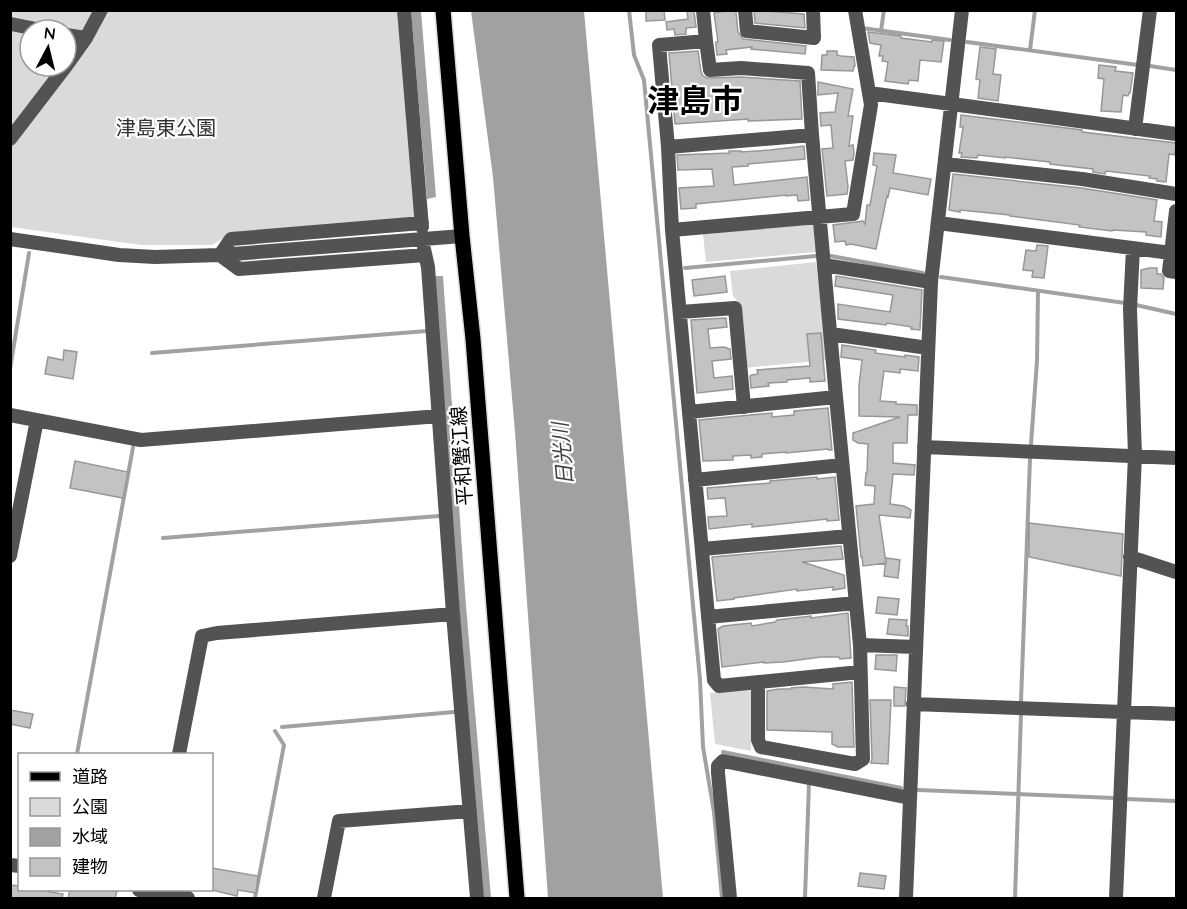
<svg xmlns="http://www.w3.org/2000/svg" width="1187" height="909" font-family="Quicksand,'Noto Sans JP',sans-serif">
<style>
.green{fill:#dadada;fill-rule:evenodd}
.water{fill:#a1a1a1}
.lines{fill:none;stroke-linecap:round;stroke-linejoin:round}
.stream{stroke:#a1a1a1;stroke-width:4}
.building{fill:#c3c3c3;stroke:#979797;stroke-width:1.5}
.major-casing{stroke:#dbdbdb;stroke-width:18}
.minor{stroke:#535353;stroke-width:14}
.major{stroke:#000;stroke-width:15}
.labels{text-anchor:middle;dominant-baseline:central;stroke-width:4.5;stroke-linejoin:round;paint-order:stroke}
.park-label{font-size:20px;fill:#313131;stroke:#fff}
.street-label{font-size:20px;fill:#000;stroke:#fff}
.water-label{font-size:21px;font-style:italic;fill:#424242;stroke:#fff}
.town-label{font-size:32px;font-weight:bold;fill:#000;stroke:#fff}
</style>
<rect width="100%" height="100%" fill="#fff"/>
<path class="green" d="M11,11H398L415,220L230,234L212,245H141L11,227ZM30,30H66V66H30Z
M813,224L816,252L706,262L703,234Z
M816,262L827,360L744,368L739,303L733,296L730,271Z
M748,688L752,692L751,751L715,744L710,693Z"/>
<path class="water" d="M411,11H421L436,197L427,199Z
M471,11H584L663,898H548L515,432L493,177Z
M433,276H443L466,606L491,898H482Z"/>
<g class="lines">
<path class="stream" d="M629,10L634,55L644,80L700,680L703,747L714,812L722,898
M862,28L950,40
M881,31L884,10
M967,42L1138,65
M1030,50L1035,10
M1150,66L1176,70
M831,256L923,273
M685,268L816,256
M941,277L1125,303
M1136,305L1176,314
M152,353L427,331
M10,369L29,253
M1031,444L1037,361L1038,291
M163,538L439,516
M1021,701L1030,459
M282,727L454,712
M723,752L901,788
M77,754L134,442
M918,790L1114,798
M1126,799L1176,801
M49,898L51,890
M255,898L284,745L275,731
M805,898L809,783
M1015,898L1021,714"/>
</g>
<path class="building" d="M646,10H664L665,20L646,21Z
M732,10L736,12L738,32L743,39L806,46L805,54L751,49L752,47L726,50L727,54L717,55L716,46V42H718L714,13Z
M754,10L804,14L805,28L755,23Z
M687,11H694L696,27L686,28V34L675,35L674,29L667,30L666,22L688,19Z
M868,32L901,36V38L932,42V40L944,41L941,62L920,60L918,81L909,80L908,84L885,81L888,62L882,61L883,56H879L881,45L870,43Z
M980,47L996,49L993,74L1001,75L998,101L978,98L980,80L976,79Z
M698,51L701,72L703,76L707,78L741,77L800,81L802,119L748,121V119L675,124L669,53Z
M827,51H837V55L841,56L854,57L855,66H854L853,71L821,70L822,55H827Z
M1099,65L1116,67L1115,71L1133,73L1130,93H1129L1128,96L1123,95L1121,112L1101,111L1104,79L1098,78Z
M818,82L853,89L848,116H853L849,146L853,145L854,153L853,160L845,161L848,187L847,194L827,196L822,149L833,148L831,125L821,126L820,113L835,112L838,93L818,95Z
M961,115L1082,130V132L1176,143L1175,155L1169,154L1166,182L1157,181V179L1149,178L1150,176L1106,171L1105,174L1093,172V169L1050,164V162L1005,157V158L978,155L977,158L961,157L962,153H959L963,127H960Z
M804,146L805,159L748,164V166L732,167L734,185L807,177L809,200L798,201L797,195L786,196V195L696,204V208L681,209L679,188L714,186L712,169L678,170L677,155L730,153L729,151H741V152L770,150Z
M874,153L896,155L893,173L931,179L928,195L890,188L888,197L887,196L876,249L851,244L846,245L845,241L835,242L833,225L863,221L865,224L867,205H870L877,166L873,165Z
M953,174L1081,188L1157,200L1154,221L1162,222L1161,237L1146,235V232L1113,230L1112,231L1079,227L1080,225L1010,216V215L960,210V212L949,210Z
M1037,245L1048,246L1044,278L1032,277L1033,271L1023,270L1026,250L1036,251Z
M1149,268H1157V274H1161L1164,278L1163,289L1141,288V270Z
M725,276L727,292L694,296L692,280Z
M836,276L922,290L920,330L911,329L912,327L887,323L886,325L838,319V304L890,312L893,295L835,286Z
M726,318L727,327L708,329L710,348L724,347L730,349L731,359L712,361L714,378L732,376L733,389L697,393L691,320Z
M821,333L825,381L810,382V378L787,380V382L768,383L769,386L751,388L750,376L752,375L758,374L757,370L810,366L807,334Z
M842,345L876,350L875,353L905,357V355L919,357L918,371L900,369V373L884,371L880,401L896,402V404L917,405V415H908L907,443H893V463L915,465L914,475L893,474L890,504L904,506L911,510L910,518L879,515L886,563L863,566L862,557H861L856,506L874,504L875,486L865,485L866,473H867L868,444L858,443L853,440V433L900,417L859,416V386L862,360L841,357Z
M64,350L77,352L73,379L45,374L48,357L63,360Z
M828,408L832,450H829L828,449L786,453V452L762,454V457L751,458V455L733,456V460L703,461L699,420L772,413V417L794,415V411Z
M75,461L128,472L123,498L70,488Z
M817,477V479L835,477L839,520L827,521V519L752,527V524L709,529L708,517L727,516L725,498L708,499L707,488L770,483V481Z
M1029,523L1123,534L1121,576L1029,557Z
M841,546L843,559L802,562L844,575L845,588L833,590V587L797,591V589L734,598V599L717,601L712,557Z
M886,558L900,560L898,578L884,576Z
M878,597L899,599L897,615L876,613Z
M848,613L851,658L840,659L839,657H821L783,662L764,663V662L722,667L718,629L723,626L751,623L752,626L775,622L777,620L811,616V618Z
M889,619L907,620L906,626H908V636L887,634Z
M876,655H897L896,671L875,669Z
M852,682L854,747H838L832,744V732L767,730V691L779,689H791V688L803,687L833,689V684Z
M894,687L906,688L905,706H894Z
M870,700H891L888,764L871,763L872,759Z
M10,710L33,714L30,728L10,724Z
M212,868L258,876L256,893L238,890L237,896L212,890Z
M860,873L886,876L884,889L858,886Z
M10,885L20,886V890H39L63,894L62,898H10Z
M70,890H111L117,891L115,898H68Z"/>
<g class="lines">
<defs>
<path id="major" d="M443,10L462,236L473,339L517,898"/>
</defs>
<use href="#major" class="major-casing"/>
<path class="minor" d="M404,10L422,227
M703,10L706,41L659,45L668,147L672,230L714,680L719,686L860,672
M745,10L747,31L814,38L813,10
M11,24L41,30
M66,35L86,38
M706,41L710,70L741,68L808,73L812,135L836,397L860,645L863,759L855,764L761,747L758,740V682
M66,66L86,38L101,10
M869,93L1176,134
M1135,129L1150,10
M10,139L66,66
M668,147L812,135
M945,164L1082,179L1176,194
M1176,211L1169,271L1176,272
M938,223L1171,253
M672,230L853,214L871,105L855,10
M10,239L119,255L155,257L220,255L462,236
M424,249L428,267L453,614L477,898
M220,255L231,239L422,223
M220,255L239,269L425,255
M824,265L931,282
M680,312L735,308L744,407
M831,334L928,348
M689,412L836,397
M10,415L141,440L439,416
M924,447L1176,458
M695,480L842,465
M702,549L849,536
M10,556L37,420
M1130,557L1176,572
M708,617L856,603
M860,645L916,647
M913,704L1176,714
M179,754L202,636L217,633L453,614
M10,865L20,866
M139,890L188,898
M324,898L339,821L470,811
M730,898L718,773V766L723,761L910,798
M906,898L931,282L962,10
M1116,898L1135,455L1130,309L1133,248"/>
<use href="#major" class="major"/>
</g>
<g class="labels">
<g class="park-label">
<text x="166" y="127">津島東公園</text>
</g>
<g class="street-label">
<text transform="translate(461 456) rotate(-94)">平和蟹江線</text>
</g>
<g class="water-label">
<text transform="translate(562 454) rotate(-95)">日光川</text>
</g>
<g class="town-label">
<text x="695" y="100">津島市</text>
</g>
</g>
<rect width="1187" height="909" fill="none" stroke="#000000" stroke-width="24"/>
<rect x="18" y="753" width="195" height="138" fill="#ffffff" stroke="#999999" stroke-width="1.5"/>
<rect x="30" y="772" width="30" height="9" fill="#000000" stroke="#999999" stroke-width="1.5"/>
<text x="72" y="783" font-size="18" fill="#000000">道路</text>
<rect x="30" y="798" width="30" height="18" fill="#dadada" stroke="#999999" stroke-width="1.5"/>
<text x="72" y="813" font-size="18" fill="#000000">公園</text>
<rect x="30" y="828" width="30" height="18" fill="#a1a1a1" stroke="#999999" stroke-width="1.5"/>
<text x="72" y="843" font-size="18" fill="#000000">水域</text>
<rect x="30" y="858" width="30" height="18" fill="#c3c3c3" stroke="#999999" stroke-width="1.5"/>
<text x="72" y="873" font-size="18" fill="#000000">建物</text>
<g transform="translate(48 48) rotate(7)"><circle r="28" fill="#ffffff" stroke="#999999" stroke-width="1.5"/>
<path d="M0-4.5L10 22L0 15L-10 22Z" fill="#000000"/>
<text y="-9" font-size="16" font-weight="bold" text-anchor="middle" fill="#000000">N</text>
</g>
</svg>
